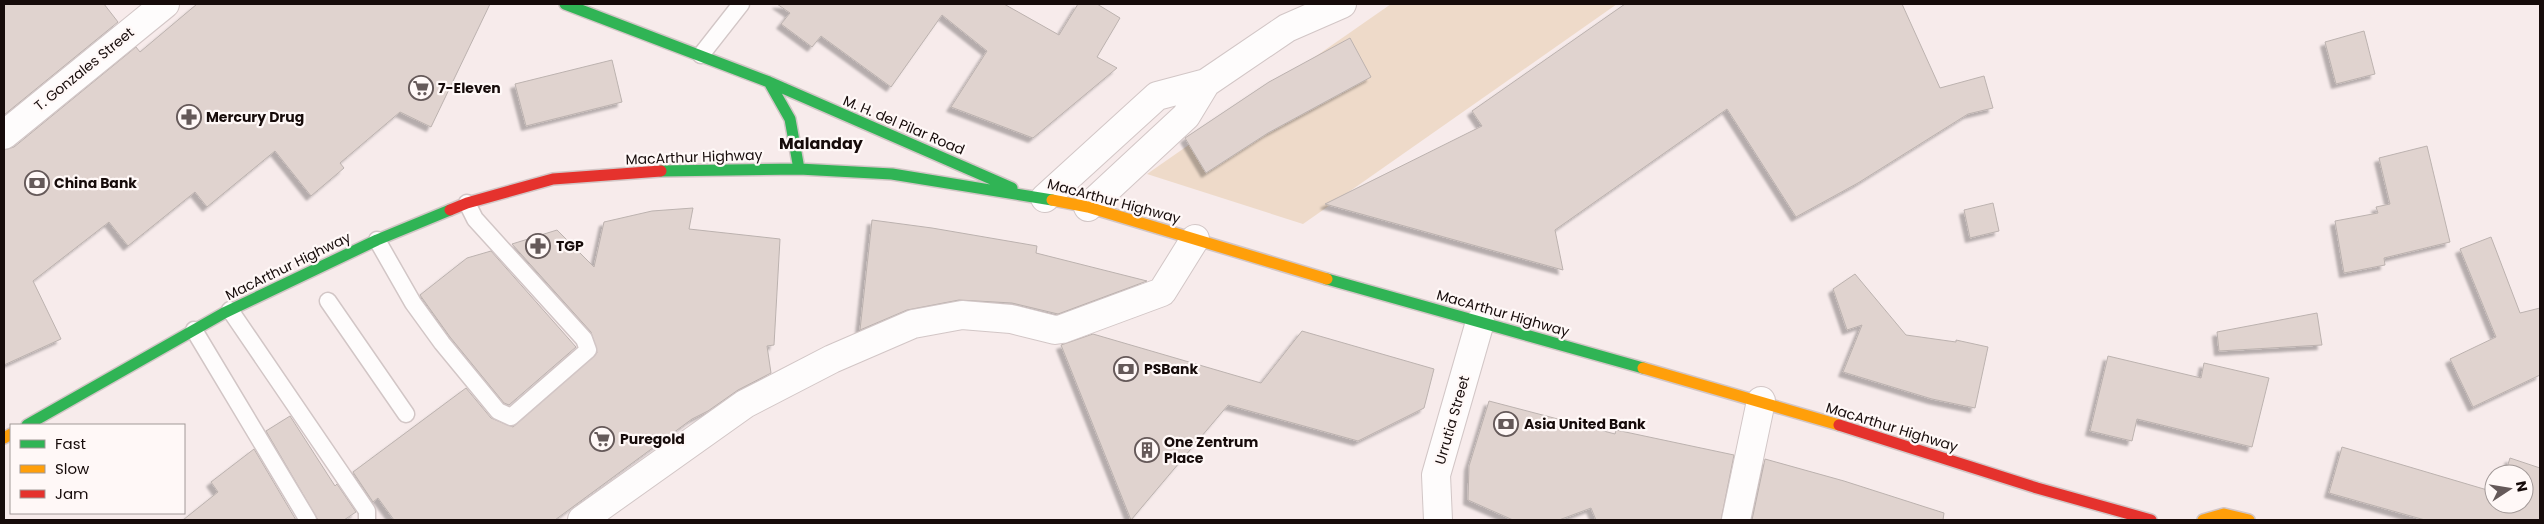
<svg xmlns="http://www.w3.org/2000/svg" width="2544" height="524" font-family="Poppins,sans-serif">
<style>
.green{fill:#eedac9}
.building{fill:#e0d3cf;stroke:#bcb2af;filter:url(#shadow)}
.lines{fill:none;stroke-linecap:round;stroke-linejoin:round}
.lane-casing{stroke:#d2c6c6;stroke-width:19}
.street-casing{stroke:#d2c6c6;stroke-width:30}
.fast-casing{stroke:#d2c6c6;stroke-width:14}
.slow-casing{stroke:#d2c6c6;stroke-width:14}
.jam-casing{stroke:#d2c6c6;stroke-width:14}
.lane{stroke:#fefcfc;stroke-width:16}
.street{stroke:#fefcfc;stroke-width:28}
.fast{stroke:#30b455;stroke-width:11}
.slow{stroke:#ff9f0a;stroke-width:11}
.jam{stroke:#e5322d;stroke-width:11}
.labels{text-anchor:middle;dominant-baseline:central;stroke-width:4.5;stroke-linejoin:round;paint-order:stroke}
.street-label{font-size:14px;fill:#160b0a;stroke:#fff8f7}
.poi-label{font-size:14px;font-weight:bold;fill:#160b0a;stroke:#fff8f7;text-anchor:start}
.quarter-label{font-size:16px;font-weight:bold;fill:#160b0a;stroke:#fff8f7}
</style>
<defs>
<filter id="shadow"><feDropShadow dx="-4.5" dy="4.5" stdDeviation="1" flood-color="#0004"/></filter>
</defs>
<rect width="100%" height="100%" fill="#f7ebeb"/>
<path class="green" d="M1391,4H1617L1303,224L1147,174Z"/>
<path class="building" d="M4,4H104L118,22L4,115Z
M197,4H490L431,127L400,112L340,163L344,168L311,196L275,151L207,207L195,192L128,246L109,222L33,281L61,339L4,365V150L14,147L136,47L140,52Z
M777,4H1004L1059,35L1078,4H1097L1120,18L1097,57L1117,68L1033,138L951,107L987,51L942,15L891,87L821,36L812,47L781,24L790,13Z
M1625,4H1902L1940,88L1984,76L1993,108L1968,114L1858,183L1796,217L1727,109L1555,230L1563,270L1325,204L1482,126L1472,111Z
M2364,31L2375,74L2336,84L2325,42Z
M1350,38L1371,77L1268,133L1206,173L1185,138L1269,82Z
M612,60L622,102L526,126L515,84Z
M2427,146L2450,242L2384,258L2385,265L2344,273L2335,221L2378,213L2376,207L2390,204L2379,158Z
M1993,203L1999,231L1970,238L1964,210Z
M693,208L689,229L780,239L774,345L767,346L771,373L738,390L708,411L692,419L555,520H394L378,498L373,502L353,472L466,388L491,418L513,427L597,353L591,332L512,244L557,230L594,267L604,222L652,211Z
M872,220L932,228L1037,246L1036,253L1147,281L1058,314L1012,303L959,300L907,310L860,330Z
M2491,237L2520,313L2540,308V375L2473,407L2450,359L2496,337L2460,249Z
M491,251L576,347L509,405L504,403L450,337L420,295L467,258Z
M1855,274L1906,335L1956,342V340L1988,347L1975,408L1932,399L1843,372L1862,325L1847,330L1833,289Z
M2317,313L2322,345L2219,351L2217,332Z
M1302,331L1434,369L1424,408L1358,441L1228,405L1131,520L1061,345L1093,334L1261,383Z
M2108,356L2201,378L2204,363L2269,378L2252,447L2137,419L2132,441L2090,431Z
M1489,401L1615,434L1616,430L1734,455L1721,520H1596L1591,508L1559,520H1513L1468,500L1469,466Z
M290,416L335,486L337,484L356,512L344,520H318L266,431Z
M2342,447L2494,492V504H2524V474H2505L2510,458L2540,468V520H2425L2329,493Z
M254,449L296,520H183L218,492L211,482Z
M1765,459L1844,481L1944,513L1943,520H1752Z"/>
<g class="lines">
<defs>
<path id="lane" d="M701,55L741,4
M377,240L413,303L442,343L498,411L511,417L588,350L584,339L475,219L467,203
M328,301L406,414
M230,310L367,511V520
M194,330L308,520"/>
<path id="street" d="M4,135L165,4
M1045,198L1157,96L1206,83L1287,28L1342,4
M1088,207L1186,116L1206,83
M582,520L745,404L832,359L913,324L962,315L1011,319L1055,330L1062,329L1162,292L1195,239
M1438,520L1436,475L1480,322
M1736,520L1761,401"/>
<path id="fast" d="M565,4L769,82L1012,188
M769,82L790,119L799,169
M661,171L799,169L892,174L1052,200
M1327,279L1643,368
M27,425L224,313L377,240L450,210"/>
<path id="slow" d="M1052,200L1088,207L1327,279
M1643,368L1839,425
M4,438L11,434
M2203,520L2224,514L2249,520"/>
<path id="jam" d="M450,210L467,203L553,179L661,171
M1839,425L2037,488L2151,520"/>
</defs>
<use href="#lane" class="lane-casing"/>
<use href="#street" class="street-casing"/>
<use href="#fast" class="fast-casing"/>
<use href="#slow" class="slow-casing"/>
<use href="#jam" class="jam-casing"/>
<use href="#lane" class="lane"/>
<use href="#street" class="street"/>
<use href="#fast" class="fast"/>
<use href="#slow" class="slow"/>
<use href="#jam" class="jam"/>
</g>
<defs>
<symbol id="supermarket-ring" viewBox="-11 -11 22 22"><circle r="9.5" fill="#fff8f7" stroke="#655959" stroke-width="1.5"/><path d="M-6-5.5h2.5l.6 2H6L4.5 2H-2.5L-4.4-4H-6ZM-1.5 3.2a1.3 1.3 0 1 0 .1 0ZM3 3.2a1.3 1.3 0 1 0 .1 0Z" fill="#655959"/></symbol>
<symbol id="pharmacy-ring" viewBox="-11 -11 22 22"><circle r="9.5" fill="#fff8f7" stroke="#655959" stroke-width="1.5"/><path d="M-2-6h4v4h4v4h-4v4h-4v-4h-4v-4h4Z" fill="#655959"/></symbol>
<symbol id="bank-ring" viewBox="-11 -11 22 22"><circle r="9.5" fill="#fff8f7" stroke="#655959" stroke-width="1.5"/><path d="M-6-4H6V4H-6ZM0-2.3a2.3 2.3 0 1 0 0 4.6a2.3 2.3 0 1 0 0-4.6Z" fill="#655959"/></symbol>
<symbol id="building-ring" viewBox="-11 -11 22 22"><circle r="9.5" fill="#fff8f7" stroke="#655959" stroke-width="1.5"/><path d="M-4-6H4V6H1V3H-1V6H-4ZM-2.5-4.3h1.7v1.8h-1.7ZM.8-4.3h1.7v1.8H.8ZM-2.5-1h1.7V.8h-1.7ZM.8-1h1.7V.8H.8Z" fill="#655959"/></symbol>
</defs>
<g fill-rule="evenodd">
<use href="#supermarket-ring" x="407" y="74" width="28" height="28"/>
<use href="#pharmacy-ring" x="175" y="103" width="28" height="28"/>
<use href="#bank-ring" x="23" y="169" width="28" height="28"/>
<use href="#pharmacy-ring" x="524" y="232" width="28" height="28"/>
<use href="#bank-ring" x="1112" y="355" width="28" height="28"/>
<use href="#bank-ring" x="1492" y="410" width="28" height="28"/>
<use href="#supermarket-ring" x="588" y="425" width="28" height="28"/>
<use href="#building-ring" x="1133" y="436" width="28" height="28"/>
</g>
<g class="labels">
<g class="street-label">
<text transform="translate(84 69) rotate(-39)">T. Gonzales Street</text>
<text transform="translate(904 125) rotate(23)">M. H. del Pilar Road</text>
<text transform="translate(694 157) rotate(-2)">MacArthur Highway</text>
<text transform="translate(1114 201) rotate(15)">MacArthur Highway</text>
<text transform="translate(288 266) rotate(-26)">MacArthur Highway</text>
<text transform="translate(1503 313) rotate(16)">MacArthur Highway</text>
<text transform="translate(1452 420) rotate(-74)">Urrutia Street</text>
<text transform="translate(1892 427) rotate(17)">MacArthur Highway</text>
</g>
<g class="poi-label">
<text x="438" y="88">7-Eleven</text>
<text x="206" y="117">Mercury Drug</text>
<text x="54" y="183">China Bank</text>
<text x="556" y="246">TGP</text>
<text x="1144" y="369">PSBank</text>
<text x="1524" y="424">Asia United Bank</text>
<text x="620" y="439">Puregold</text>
<text x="1164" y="442">One Zentrum<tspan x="1164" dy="16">Place</tspan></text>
</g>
<g class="quarter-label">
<text x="821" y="143">Malanday</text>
</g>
</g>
<rect width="2544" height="524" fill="none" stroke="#160b0a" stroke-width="10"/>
<rect x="10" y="424" width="175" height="90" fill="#fff8f7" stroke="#a29998"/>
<rect x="20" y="440" width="25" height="8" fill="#30b455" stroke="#a29998"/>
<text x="55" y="449" font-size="15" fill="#160b0a">Fast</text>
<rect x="20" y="465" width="25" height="8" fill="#ff9f0a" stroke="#a29998"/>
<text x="55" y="474" font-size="15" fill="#160b0a">Slow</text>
<rect x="20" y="490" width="25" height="8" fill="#e5322d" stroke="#a29998"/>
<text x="55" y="499" font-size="15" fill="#160b0a">Jam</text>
<g transform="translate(2509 489) rotate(78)"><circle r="24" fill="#fff8f7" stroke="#a29998"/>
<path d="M0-4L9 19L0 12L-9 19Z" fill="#655959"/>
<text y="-8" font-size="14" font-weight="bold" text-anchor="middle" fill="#160b0a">N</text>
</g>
</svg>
